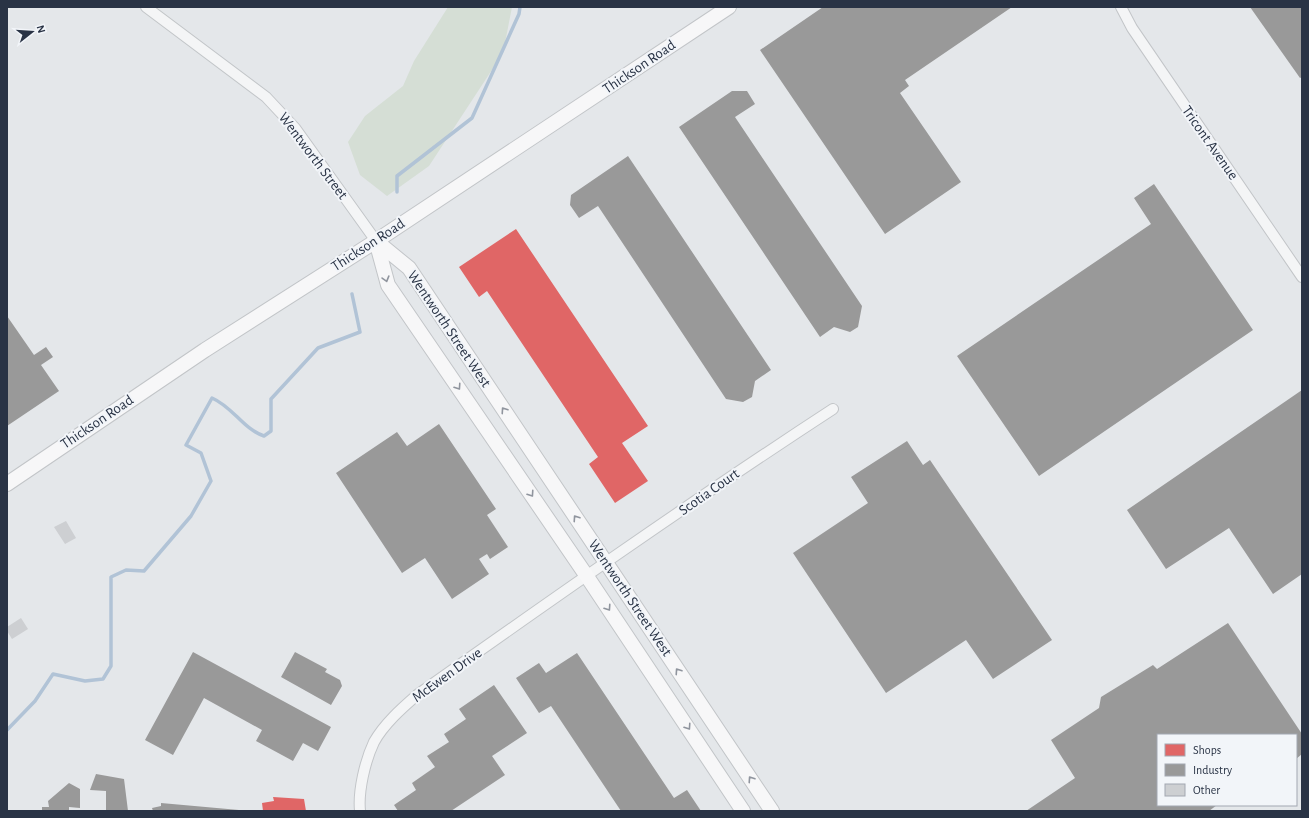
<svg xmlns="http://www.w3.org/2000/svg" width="1309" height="818" font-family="'Alegreya Sans',sans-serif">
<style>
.green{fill:#d5ded5}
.shops{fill:#e06666}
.industry{fill:#999}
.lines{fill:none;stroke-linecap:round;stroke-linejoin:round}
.stream{stroke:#b1c3d6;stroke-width:3.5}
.building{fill:#cdcfd2}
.minor-casing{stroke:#c2c5c8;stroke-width:12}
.secondary-casing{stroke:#c2c5c8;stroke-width:16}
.minor{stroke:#f4f5f6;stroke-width:10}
.secondary{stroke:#f7f7f8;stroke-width:14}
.oneway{stroke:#90959e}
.labels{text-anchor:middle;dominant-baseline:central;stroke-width:4;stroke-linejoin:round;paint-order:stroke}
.street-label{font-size:15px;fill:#293345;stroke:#f2f5f9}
</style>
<rect width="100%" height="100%" fill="#e4e7ea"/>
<path class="green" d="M448,7H512L503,53L429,166L387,196L360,175L348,142L365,116L403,86L414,61Z"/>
<path class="shops" d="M516,229L648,426L622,443L648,481L615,503L589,464L598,457L487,291L479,297L459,267Z
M273,797L304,799L306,811H263L262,803L274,801Z"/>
<path class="industry" d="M823,7H1012L905,80L909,86L900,93L961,182L885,234L760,50Z
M1250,7H1302V77L1300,78Z
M732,91H747L755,104L735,117L862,306L858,327L850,332L834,327L820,337L679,127Z
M628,156L771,370L755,381L752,397L743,402L726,399L598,206L579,218L570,205L571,195Z
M1154,184L1253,330L1039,476L957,356L1151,224L1134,198Z
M7,316L34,355L46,347L53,357L41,365L59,391L7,426Z
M1302,390V574L1273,594L1229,528L1166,569L1127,510Z
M439,424L496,509L487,515L508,547L490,559L487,554L479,559L489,574L452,599L425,558L402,573L336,473L397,432L407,446Z
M907,441L923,465L930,460L1052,640L993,679L966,640L886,693L793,553L868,503L851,477Z
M1228,623L1302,734V754L1296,759V735H1158V805H1217L1209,811H1026L1075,778L1051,740L1099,708L1101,697L1153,665L1157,669Z
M193,652L331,727L318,751L303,743L293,761L256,741L262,730L204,698L173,755L145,740Z
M295,652L327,669L325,672L340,680L342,686L331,705L281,677Z
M577,653L674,798L687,790L701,811H621L551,706L539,713L516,678L539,663L546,673Z
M494,685L527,733L492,756L505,775L451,811H398L394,805L416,790L412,783L435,767L427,756L449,742L444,734L466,719L459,709Z
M96,774L124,779L128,811H106V791L90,790Z
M69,783L80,789V808L69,807V811H42V807H49L48,801Z
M161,803L239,810V811H153L152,808L161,806Z"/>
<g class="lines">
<path class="stream" d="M397,192V176L472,118L519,14L520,7
M7,730L35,701L53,674L85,681L103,679L111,666V577L126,570L144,571L191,516L211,481L201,453L186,445L212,398C233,407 243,429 264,436L271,431V399L318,348L360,332L352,294"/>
</g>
<path class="building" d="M66,521L76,538L65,544L54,527Z
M21,618L28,629L12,639L7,631V627Z"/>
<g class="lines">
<defs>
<path id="minor" d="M146,7L266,97L295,128L376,241
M1121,7L1132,28L1302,277
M360,811C358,791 365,761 374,742C384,724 402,708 417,695C554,598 692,501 833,409"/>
<path id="secondary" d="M376,241L409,268L772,811
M376,241L388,285L586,575L743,811
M7,484L205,350L376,241L729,7"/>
</defs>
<use href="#minor" class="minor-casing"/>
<use href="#secondary" class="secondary-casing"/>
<use href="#minor" class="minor"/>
<use href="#secondary" class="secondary"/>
</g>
<defs><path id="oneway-chevron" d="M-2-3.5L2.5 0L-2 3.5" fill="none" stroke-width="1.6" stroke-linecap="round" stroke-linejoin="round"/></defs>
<g class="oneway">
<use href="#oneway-chevron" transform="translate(386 279) rotate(74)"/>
<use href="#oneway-chevron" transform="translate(458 387) rotate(56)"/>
<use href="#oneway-chevron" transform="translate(504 410) rotate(-124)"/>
<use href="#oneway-chevron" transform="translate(531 494) rotate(56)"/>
<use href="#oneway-chevron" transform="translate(576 518) rotate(-124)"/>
<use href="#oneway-chevron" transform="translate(608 608) rotate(56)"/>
<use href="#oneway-chevron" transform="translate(678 671) rotate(-124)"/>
<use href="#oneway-chevron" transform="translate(688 727) rotate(56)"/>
<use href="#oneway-chevron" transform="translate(751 779) rotate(-124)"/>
</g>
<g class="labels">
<g class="street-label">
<text transform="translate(639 67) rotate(-34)">Thickson Road</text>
<text transform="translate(1210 143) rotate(55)">Tricont Avenue</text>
<text transform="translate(313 156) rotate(53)">Wentworth Street</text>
<text transform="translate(368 245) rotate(-33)">Thickson Road</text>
<text transform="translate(449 329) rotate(56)">Wentworth Street West</text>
<text transform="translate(97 422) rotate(-34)">Thickson Road</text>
<text transform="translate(709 492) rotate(-35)">Scotia Court</text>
<text transform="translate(630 598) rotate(56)">Wentworth Street West</text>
<text transform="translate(447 675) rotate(-36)">McEwen Drive</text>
</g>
</g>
<rect width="1309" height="818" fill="none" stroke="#293345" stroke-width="16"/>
<rect x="1157" y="734" width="140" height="72" fill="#f2f5f9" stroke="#a2a7b1"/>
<rect x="1165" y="744" width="20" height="12" fill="#e06666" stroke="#a2a7b1"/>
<text x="1193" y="754" font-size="12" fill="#293345">Shops</text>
<rect x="1165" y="764" width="20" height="12" fill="#999999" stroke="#a2a7b1"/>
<text x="1193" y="774" font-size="12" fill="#293345">Industry</text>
<rect x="1165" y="784" width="20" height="12" fill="#cdcfd2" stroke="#a2a7b1"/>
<text x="1193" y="794" font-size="12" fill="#293345">Other</text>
<g transform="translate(32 32) rotate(73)" stroke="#f2f5f9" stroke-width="3" paint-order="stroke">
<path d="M0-3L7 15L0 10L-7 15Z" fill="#293345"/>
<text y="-6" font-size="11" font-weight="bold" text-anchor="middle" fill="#293345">N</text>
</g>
</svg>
